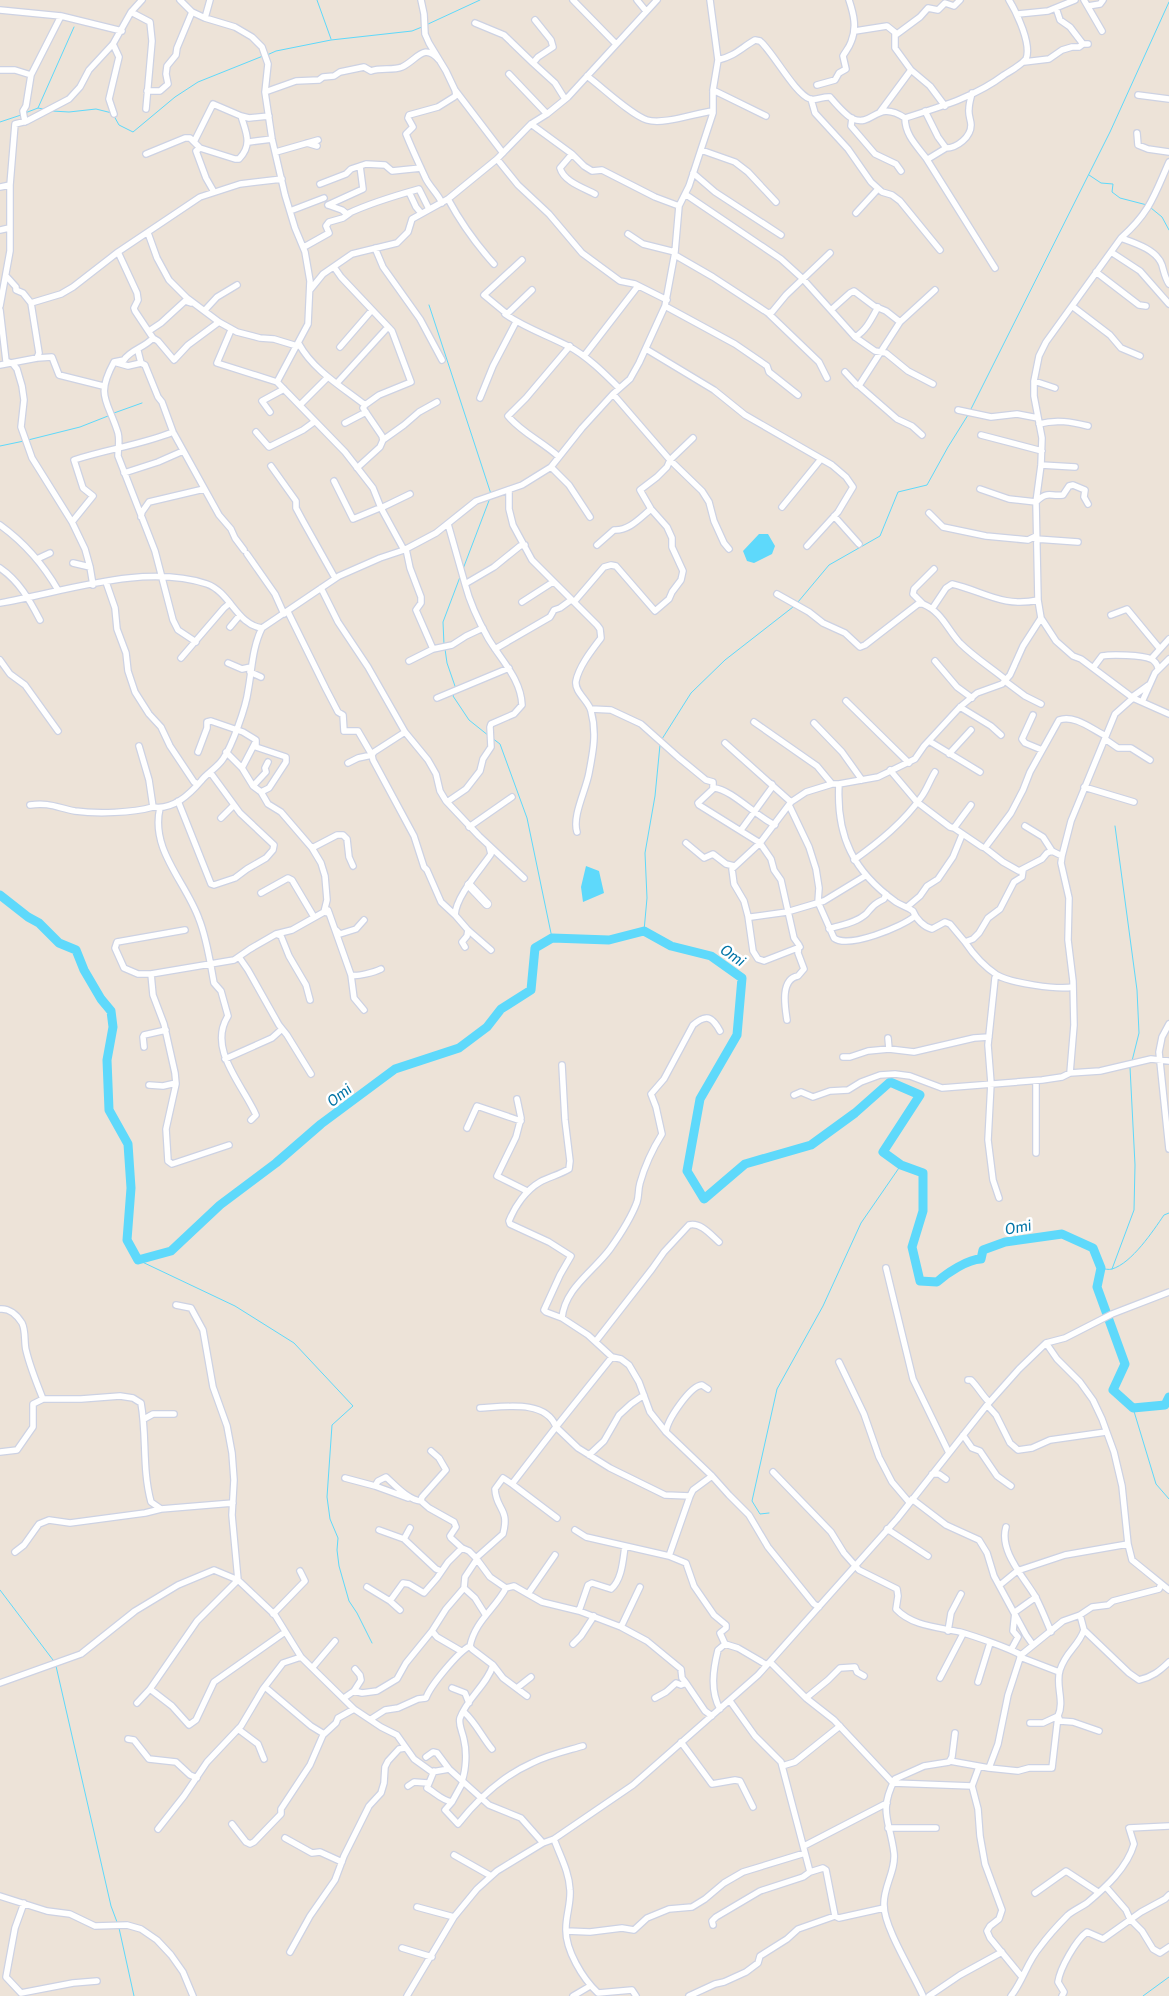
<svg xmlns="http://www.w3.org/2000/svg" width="1169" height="1996" font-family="'Public Sans',sans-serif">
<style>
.water{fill:#5ed9fb}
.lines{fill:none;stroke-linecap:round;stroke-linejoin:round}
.stream{stroke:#5ed9fb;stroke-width:1}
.river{stroke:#5ed9fb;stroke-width:9}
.street-casing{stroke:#cdd2e3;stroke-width:8}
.secondary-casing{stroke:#cdd2e3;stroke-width:10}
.street{stroke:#fff;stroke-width:5.5}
.secondary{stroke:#fff;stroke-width:8}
.labels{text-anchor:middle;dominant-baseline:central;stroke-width:5;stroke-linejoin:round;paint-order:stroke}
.water-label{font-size:15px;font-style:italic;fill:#0073a5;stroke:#fff}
</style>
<rect width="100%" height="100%" fill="#ede3d8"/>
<path class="water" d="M759,534H768L775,546L772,554L754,563L747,561L743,551Z
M586,866L599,871L604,893L583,902L581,887Z"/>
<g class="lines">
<path class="stream" d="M317,0L331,39
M426,25L480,0
M267,55L276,51L331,40L412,31L422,27
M38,108L74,27
M52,111L69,112L96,109L112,113
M25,113L38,108L43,109
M114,116L119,125L133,132L175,97L198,82L263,56
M0,122L21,115
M1089,175L1101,183L1113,184L1112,192L1120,198L1147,205
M1151,208L1162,217L1169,230
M429,305L491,494
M971,409L1110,132L1169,2
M114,413L142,403
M28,440L80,427L108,416
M0,446L24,441
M463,569L490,498
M798,602L829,565L880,536L898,492L927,485L948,447L968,415
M444,645L443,622L460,577
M445,649L447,663L456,689
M454,695L453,696L469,720L489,736
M492,738L500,744L527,818L552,938
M662,739L691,693L725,660L793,607
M1115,826L1137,990L1139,1033L1132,1061
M644,931L647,898L645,853L655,796L660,745
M138,1260L235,1306L294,1343L353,1406L332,1425L327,1497L330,1519L338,1538L337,1550L339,1566L349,1601L357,1613L372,1643
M1101,1268C1104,1269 1109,1270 1112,1269C1132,1263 1153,1231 1164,1215L1169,1213
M1112,1269L1134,1210L1135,1165L1130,1067
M1133,1408L1156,1484L1169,1499
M769,1513L760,1514L752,1501L777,1389L823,1306L861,1223L901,1165
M0,1590L53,1660
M56,1666L111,1906L117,1922
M119,1928L134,1996
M1143,1996L1169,1977"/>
<path class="river" d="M0,895L28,917L39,923L59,943L76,950L84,970L101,999L111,1011L113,1027L107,1060L109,1110L128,1144L131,1188L127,1240L138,1260L171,1251L220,1205L276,1163L321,1124L395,1069L459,1048L487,1027L501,1009L531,990L535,948L552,938L609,940L644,931L671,946L711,956L742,978L737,1035L700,1099L687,1171L704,1199L745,1164L811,1145L855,1113L890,1082L920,1095L883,1152L901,1165L923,1173V1211L912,1247L920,1281L937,1282C947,1273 968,1259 981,1259L983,1250L1005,1242L1062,1234L1093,1248L1101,1268L1097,1287L1125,1364L1113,1390L1133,1408L1165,1405L1169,1397"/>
<defs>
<path id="street" d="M180,0L192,12L205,18L235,27L252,37L262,47L268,64L265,92L272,139L285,195L295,228L305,252L310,281L308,324L277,382L345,452L373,488L381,508L404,550L436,533L476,501L522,485L551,467L582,428L613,394L630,379L639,363L665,306L675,252L679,206L689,186L713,113V90L718,60L710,0
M421,0L424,14L425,34L429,43L446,71L455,90L503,153
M573,0L616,44
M637,0L646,11
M1084,0L1102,31
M1088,6L1100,4L1103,0
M1056,8L1060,20L1070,27L1083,44H1088
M0,10L61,16L122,31
M131,12L150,22L152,41L146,109
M1018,14L1048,11L1075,0
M205,18L210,0
M535,20L551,40L553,47L538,57L533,63L555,83L565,99
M475,23L504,35L533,63
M855,31L887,26L897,34L920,17L928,8L938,10L945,3L954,6L960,0
M895,33V48L911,70L930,86L945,106
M113,44L119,57L109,99L114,114
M718,60C735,56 741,48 755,40L760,41C773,52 795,94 810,99C817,101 823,96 830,97C836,104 845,115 853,119C874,127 876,99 905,118C940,107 975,97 1004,75C1012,70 1020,66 1026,59C1032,45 1017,13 1009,0
M1024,62L1049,59L1062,50L1072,47H1079L1083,44
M0,70H15L31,75
M509,74L547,114
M587,76C602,87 631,115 647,120C664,125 695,113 713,111
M817,85L835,80L839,73L846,69L843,56C845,52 849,48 851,42C857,28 854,15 849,0
M713,90L766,116
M147,91H160L168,84L166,74L167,66L176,55L177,48L192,12
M265,92L296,81L319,80L323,77L334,76L340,72L364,67L371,71C381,67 392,71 402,67C417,60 424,42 439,60
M1138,95L1169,99
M811,99L815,113L848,149L871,182L882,192L892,195L900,201L940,250
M925,111L938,137L946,148C957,148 971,137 971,125C971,120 968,115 969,109C969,103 971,98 972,93
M880,112L911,70
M852,118L851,126L875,154L896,164L901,171
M905,118C905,135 917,146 926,158L928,159L946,148
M25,122L23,111L26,106L31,75L61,16
M531,124L572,154L584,166L592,171L602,170L655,197L679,206
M1137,133L1138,145L1148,149L1169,152
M194,142L213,104L241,116L249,118L269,116
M249,142L272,139
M307,143L317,146
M200,148L196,151L206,178L214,192
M701,150L735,162L748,172L776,202
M276,152L318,140
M146,154L185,138H190L200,148L235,159H239C253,145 246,132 241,116
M572,154L560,168C564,182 584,188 595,194
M926,158L995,268
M497,159L518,185L549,214L582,253L620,281L635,284L667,300
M1169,162C1154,196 1150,212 1121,238L1046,342L1039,356L1034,381V396L1042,438L1041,465L1036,502L1038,600L1041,618L1056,641L1073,656L1081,659L1133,698L1169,714
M693,173L715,192L781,235
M320,184L346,174L351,169L366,164L385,165L392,171L421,168
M0,187L10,185
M409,192L416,207L421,213
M685,194L781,259L803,279L855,337L875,351L886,353L908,371L933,384
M448,199C461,223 476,244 494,264
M442,203C438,194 430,187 426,179C419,164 412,149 406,134L413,127L408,118L409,115L438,107L454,97L456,95L455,90
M328,205L342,210L347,214C370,203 394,196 419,189L429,209
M328,205L363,189L360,166
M290,211L324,198
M856,213L878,189
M0,230L9,228
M148,233L157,258L169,280L187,298L219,322L237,332L260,338L274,339L297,346
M628,234L643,244L675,252
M1121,238C1135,243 1157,250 1162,265C1164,272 1165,278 1169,284
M304,247L329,233L326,226L329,222L343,218L350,213
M375,248L383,267L420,319L442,360
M118,252L137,293L138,300L134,308L135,311L153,338L158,341L174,360L188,345L219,322
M1111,252L1140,271L1169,304
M675,255L713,277L768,313L819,362L827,378
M522,260L484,295L507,314L532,290
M334,267L341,277L392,331L411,382L379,395L365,405
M1096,272L1139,305L1146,306
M7,277L16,287V290L23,293L31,303L39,353L37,358
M310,290L323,274L352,254L397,243L408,232L412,219L448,199L497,159L531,124L547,114L568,97L657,0
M31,303L61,294L73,287L118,252L200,197L240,184L282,179
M0,306L10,251V185L15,124L27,121L69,99L80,87L89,70L113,44L131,12L142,0
M665,306L735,344L767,366L769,372L798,395
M1072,306L1110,335L1121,348L1140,356
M0,310L6,361L13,364L17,369L22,386L24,400L21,427L32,458L72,522L85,549L90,567L93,585
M205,310L217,297L237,285
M831,310L850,293L854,291L874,306L886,311L900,322
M768,313L772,312L786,295L830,253
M505,314C525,328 547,335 568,346C587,356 604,373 619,388
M231,330L217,363L277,382
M149,331L161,323L185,301L191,303
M855,337C866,331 872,318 878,307
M153,338C144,348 130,350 124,360L114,362C95,397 108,400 118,433C120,441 118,447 118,456L155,551L173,620L178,630L196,642
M299,344C313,370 342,387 365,405L363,408L382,436L383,440
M340,347L372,310
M646,349L714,390L745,415L832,465L846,477L853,487L838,512L807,546
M138,351L141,363L145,365L158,397L162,402L173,432L219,515L231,529L235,538L244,550
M584,356L638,286
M114,362L128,366L141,363
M0,365L37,358L52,357L59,375L103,386
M845,372L857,385L860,384L900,322L935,290
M1034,381L1055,388
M337,383L388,327
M858,385L897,419L912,426L922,435
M613,394L670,460L702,491L709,502L714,521L724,543L729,549
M480,398L493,366L516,322
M300,405L328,377
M958,410L991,417L1017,414L1038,418
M270,412L262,401L284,389
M345,423L366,412
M1039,424C1056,419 1072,422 1088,426
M256,432L269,447L303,430L314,422
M981,435L1042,451
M559,457C543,442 522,433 508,416L526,398L570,346
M1041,465L1075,467
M271,466L296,501V508L303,521L335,578
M551,467L569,485L590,517
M357,468L380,447L383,440L404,425L419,412L437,402
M124,473L158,462L183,451
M334,481L353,519L382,507
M980,489L1009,499L1036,502C1048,490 1050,497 1063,495L1069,486L1073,485L1085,490L1084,497L1088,504
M509,490V509L513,525L532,560L597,625L600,629L601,638C592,650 579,666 576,681C574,692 589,701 591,711C597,733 593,752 589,773C586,790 572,816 577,832
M782,507L821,459
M381,508L410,494
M929,513L943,527L986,536L1028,540L1036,536
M834,516L859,544
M141,517L142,512L149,502L204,489
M72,522L93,496L83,488L74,460C107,449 141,445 173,432
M448,524L465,584
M0,525C25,543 43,564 58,590
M1036,539L1078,542
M597,545L614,530C629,531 640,518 651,509
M406,549L410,568L421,597V603L416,610L433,649
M247,554L275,594L284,614
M37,559L50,553
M73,563L90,567
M0,568C19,581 29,599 40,620
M106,582L115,608L117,629L126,653L128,671L135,692L149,714L161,727L170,746L194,782L198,784
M321,588L338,622L368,667L405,732L428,760L436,774L440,791L446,801L479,836L524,878
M777,594L809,612L823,623L845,633L860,647L865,645L918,604H923C942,612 947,629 960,643C974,657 990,667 1006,680
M522,602L553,582
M574,602L604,567L611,565L616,566L655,611L669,599L672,592L681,580L683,571L672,547V538L667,527L651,509L640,490L657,477L667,467L670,460L693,438
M0,603C64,592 143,563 207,584C230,592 237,625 262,628L339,576L380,558L404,550
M923,604L913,594L914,589L934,569
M932,609L946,588L952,584C983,591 1003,608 1038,600
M288,612L326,689L338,712L343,715L344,731H358L372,755L358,758L348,763
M1111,615L1127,609L1160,649
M230,627L240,615
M495,649L550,617L554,610L560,608L571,600
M181,658L224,608L230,603
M1151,659L1169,639
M0,660L10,674L25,685L58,731
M409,661L433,649L452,645L466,636L483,628
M935,661L957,687L972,698
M228,663L242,669L251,667
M1093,668L1102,656C1111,654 1142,655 1151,659C1155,661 1157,664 1158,668
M250,672L261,677
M1005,681L1025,696L1041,704
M1132,697L1150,684
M437,698L509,668
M846,701L909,763
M1142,702L1155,673L1169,659
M960,707L991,726L1001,735
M591,709L611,710L641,724L678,757L706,780L713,782V789L698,803L699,805L760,843L771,859L774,870L781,880L794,938L799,945L798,953L804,969L798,976C780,979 785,1007 787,1020
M1033,715L1022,739L1025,743L1042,750
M754,722L817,766L832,784
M814,723L842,752L862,780
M405,732L374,752L372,755L373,760L414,836L424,867L427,870L441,902L455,915
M1105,739L1118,748H1131L1150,760
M929,741L980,772
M725,743L791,802
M139,746L149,780L153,807C173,810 189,795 201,781C207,773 217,768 223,759C232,746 246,707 248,691C252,670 252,648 262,628
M198,752L207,728V722L211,721L243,732L256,740V747L286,757V762L269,788L261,792
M226,752L242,768L253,786L261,792L268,804L281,812L312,848L321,863L325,876L327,900L324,912
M949,754L971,730
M242,768L255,743
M890,770L917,802L950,827L954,828L971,805
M839,784C836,837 854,872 896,902C902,906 908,907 913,911C916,919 924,927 932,929L945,922L950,924L965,942L973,939L979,933L988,918L1000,909L1014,882L1022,877L1023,870
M253,786L266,772L265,768L268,762
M1084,787L1134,802
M714,788C731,789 757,817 775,825
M178,801L211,884L214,885L235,878L247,869L266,858L273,850L274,845L240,813L210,772
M447,802L466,789L480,771L483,759L491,747L490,727L491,724L514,714L522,705C521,679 501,660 488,638C479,622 470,603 465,584L494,567L520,546L525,545
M30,805C49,802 58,808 75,811C97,814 132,813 153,807
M789,805L809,847L816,869L819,888L818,902L834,938C848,949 902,927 915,916
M160,808C150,850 186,882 199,919C207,939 210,962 214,983L221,991L228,1016C207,1049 243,1085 256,1115L251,1120
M221,818L234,805
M1025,826L1043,837L1052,851L1062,856
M469,827L512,797
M954,828L982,847L985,848L987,845L1011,813L1023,790L1030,772L1059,720C1074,714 1093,730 1106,736
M741,830L773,786L772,784
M686,843L704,858L713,854L726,864L734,866
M489,846L491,854C481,869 456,896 455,915L468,930L491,950
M312,848L337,835H343L347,839L349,857L353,866
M985,848L1003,862L1019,871L1042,859L1047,853L1052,851
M854,860C879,842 904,822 922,796C927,789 930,780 935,772
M865,876L824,901L787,912L751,917L748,916L744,901L734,884L732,869L760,843L791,802L806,792L832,784H839L878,777L915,759L924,746L960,707L977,693L1002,684L1010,675L1023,646L1041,618
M261,893L288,878L292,880L314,917
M907,907L920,896L927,886L938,879L953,857L962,835
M328,910L351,975L354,998L364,1010
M748,916L753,951L758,959L764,961L800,947
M829,929C841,925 856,923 866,914C873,906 874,904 884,899L886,894
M336,930L340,934L356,929L364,920
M276,934L281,936L289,956L306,985L310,1000
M965,942C973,954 985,967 997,975C1011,983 1057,990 1073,987
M465,947L462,942L467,936L468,930
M239,957L248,970L279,1025L287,1035L311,1074
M151,974H138L124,968L115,948L117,942L185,930
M351,975C357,977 375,972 381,969
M998,976L995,978L994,988L988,1045L991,1083L988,1140L993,1180L999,1198
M1169,1024L1162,1037L1159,1052L1169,1149
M888,1038L889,1049L914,1052L974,1038L989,1037
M144,1047L143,1037L144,1035L166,1030
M843,1057H850L868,1051L889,1049
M225,1059L272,1038L282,1029
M562,1065L565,1120L570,1161L569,1169C559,1175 549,1177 540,1182C526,1190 515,1206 509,1221L510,1224L549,1242L571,1256L560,1275L544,1310L546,1312L562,1318L588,1335L612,1357L621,1359L629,1365L639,1382L650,1412L666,1432L712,1476L729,1495L749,1515L768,1547L814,1604L819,1607
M1070,1073L1074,1025L1073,981L1068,940L1069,898L1061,863L1062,856L1071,821L1115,714L1133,698
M149,1085L163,1086L176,1083
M794,1095L801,1092L813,1097L830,1091L848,1090L861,1082L880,1075L895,1074L910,1076L942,1088L1042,1080L1062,1077L1070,1073L1100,1071L1151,1059L1169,1061
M517,1099L521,1118L516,1137L497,1176L527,1191
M467,1128L477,1106L521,1121
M229,1145L172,1164L168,1161L166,1129L176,1084L175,1073L164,1024L153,995L151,974L234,960L250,949L276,934L292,930L324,912L329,913
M1036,1153V1081
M886,1268L913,1379L949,1453
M0,1309C9,1308 17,1315 22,1323C26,1331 24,1342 26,1350C30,1367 37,1384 43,1399
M562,1318C565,1288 593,1272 610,1249C620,1235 631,1218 637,1202C639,1196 638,1190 640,1183C645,1165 652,1150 662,1134L656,1107L651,1094L664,1079L693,1025C706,1014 712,1016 720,1031
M596,1341L652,1269L664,1252L689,1225C701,1222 711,1235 719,1242
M1046,1343L1057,1359L1080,1382L1093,1400L1102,1419L1114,1452L1122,1486L1128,1544L1132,1560L1169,1590
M839,1362L864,1414L879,1457L892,1482L909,1502
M968,1380H971C978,1387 982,1395 989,1402
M987,1405L996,1415L1010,1443L1018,1450L1032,1448L1050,1440L1106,1432
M480,1408C503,1407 546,1399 556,1427L612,1357
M144,1419L153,1414H174
M666,1432C667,1420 690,1386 702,1385L708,1389
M963,1435L972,1448L980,1451L997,1476L1011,1486
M431,1451L439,1458L446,1470L422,1497L421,1501L429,1508L454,1522L456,1527L450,1536L451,1538L462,1548
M0,1452L17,1450L33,1427V1404L43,1399H81L120,1396L133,1398L141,1403C147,1436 142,1469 151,1502L161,1509L233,1503
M589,1455L604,1441L619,1415L631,1404L644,1395
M773,1472L831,1532L844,1553L859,1570L897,1589L898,1596L896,1609C912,1626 937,1627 960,1632C974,1636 1009,1648 1021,1655
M932,1474H939L946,1479
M345,1478L375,1486L378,1481L386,1477C395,1485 408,1500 421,1501
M512,1484L557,1518
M375,1486L408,1498
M912,1499L946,1525L979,1540L987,1553L994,1576L1026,1635L1033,1645
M1006,1527C999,1551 1023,1576 1035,1596C1041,1607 1046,1620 1051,1632
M887,1529L928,1556
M379,1530L404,1539L436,1569L441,1571
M575,1530L586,1537L669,1556L686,1563L694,1586L714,1615L726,1625V1628L720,1633L725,1644
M404,1539L410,1528
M15,1552L24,1545L39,1524L49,1520L70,1523L145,1513L161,1509
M669,1556L690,1496L693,1490L712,1476
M1000,1585L1017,1571L1065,1555L1128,1544
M367,1587L390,1601L403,1583L409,1584L424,1593L437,1578L448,1562L462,1548L469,1551L476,1558
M464,1588L475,1598L485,1614
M506,1588L514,1586L542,1602L579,1611L621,1627L647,1641L681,1669L682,1678L686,1683
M528,1594L555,1555
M390,1601L400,1610
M579,1611L588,1585L592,1583L611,1589C622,1580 623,1560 625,1546
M273,1614L305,1581L300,1571
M621,1627L640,1587
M1084,1630L1129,1673L1139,1680C1152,1677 1160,1671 1169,1662
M432,1631L437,1637L461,1651
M948,1631L951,1613L961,1594
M573,1644L581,1636L594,1616
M725,1644L738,1648L767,1665
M1011,1650L1018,1637L1013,1631L1015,1612L1036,1597
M1020,1657L1059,1672
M770,1662L806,1698L834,1720L893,1783L972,1786L978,1809L980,1836L985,1864L1002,1910L999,1919L990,1926L987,1931L990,1938L1022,1977
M493,1665L503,1678L527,1696
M313,1667L335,1641
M940,1678L963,1634
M978,1682L990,1643
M0,1683L81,1654L135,1611L178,1585L214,1570L238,1580L275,1615L301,1657L354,1709
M265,1687L311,1726L324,1734
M452,1688L465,1693L469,1703
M517,1688L531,1677
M150,1689L172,1706L189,1725L196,1720L214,1682L285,1632
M354,1691L361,1680L360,1675L355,1669
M344,1698L354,1691L362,1693L377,1691L397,1679L406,1663L432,1631L446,1609L464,1588L465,1577L477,1559
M655,1698L666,1692L676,1683L681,1685L686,1683L705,1711L712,1716
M806,1698L828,1680L840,1668L855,1667L857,1672L864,1676
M137,1703L150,1689L197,1621L238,1580L232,1515L234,1480L232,1453L227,1426L213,1387L203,1330L191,1308L176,1305
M720,1709C710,1691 713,1670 718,1650L725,1644
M464,1712C476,1723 482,1737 492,1749
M1058,1716L1060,1721L1073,1722L1099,1731
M371,1719L385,1710L398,1708L418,1699L426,1698C430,1686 459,1651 470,1646
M1030,1723H1043L1058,1716C1065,1701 1055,1685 1060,1670C1066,1651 1078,1647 1084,1630L1080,1615
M238,1729L258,1744L264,1759
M128,1739L134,1740L149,1759L176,1762L190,1775L197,1778
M681,1742L712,1784L735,1780L740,1781L753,1807
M426,1757L433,1752L437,1753L449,1769
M950,1761L989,1768L998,1744L1008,1695L1021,1655L1063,1621L1080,1615L1092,1607L1108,1605L1113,1601L1159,1589L1161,1584
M782,1766L795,1762L840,1726
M989,1768L1018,1771L1029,1768H1052L1058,1716
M434,1771L427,1788C436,1793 441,1800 452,1802L463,1782
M462,1781C466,1770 467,1752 464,1740C463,1733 458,1725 460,1718C467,1698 487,1685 493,1665L472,1649L470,1646C475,1621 495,1609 506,1588L490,1577L476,1558L503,1534C510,1508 496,1510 495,1489L503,1478L512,1484L556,1427L578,1448L610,1468L665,1495L690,1496
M408,1786L414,1782L428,1783
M972,1786L979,1767
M452,1802L445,1810L458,1824C477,1800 503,1776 532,1763C548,1755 566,1751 583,1746
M232,1824L246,1842L250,1844L254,1842L281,1814V1809L310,1765L323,1735L336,1723L338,1718L354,1709L381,1727L397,1735L414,1759L432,1772L449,1769L489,1805L521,1818L543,1843
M888,1828H936
M158,1829L184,1796L207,1762L241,1726L263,1689L283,1663L301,1657
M285,1838L312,1853L320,1852L342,1862
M554,1839C560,1856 569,1871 570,1890C571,1903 566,1915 566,1928C565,1950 583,1979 598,1993L632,1990L636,1996
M804,1846L887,1803
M805,1853L810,1872L823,1868L826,1870L835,1916L839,1918L884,1908
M454,1855L491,1876
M1106,1887L1126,1910L1130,1919L1142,1931L1153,1949L1160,1953L1169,1947
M1035,1893L1066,1871L1098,1892
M0,1896L47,1911L70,1914L95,1926L127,1925L141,1929L157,1940L171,1955L183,1972L193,1996
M24,1903L15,1928L6,1977L21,1993L73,1983L97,1981
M417,1907L454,1917
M713,1925L712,1921L716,1917L760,1891L803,1877L810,1872
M566,1931L590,1932L622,1928L634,1930L647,1918L669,1909L692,1907L705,1899L724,1883L743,1872L805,1853L781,1762L755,1736L730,1701
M402,1948L432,1957
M290,1952L310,1916L335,1880L344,1856L369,1806L381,1793L384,1783L385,1767L388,1761L399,1749L405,1748
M407,1996L454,1917L477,1889L497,1871L543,1843L554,1839L633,1785L758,1675L897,1519L987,1405L1019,1369L1046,1343L1065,1338L1112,1314L1169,1292
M573,1996L590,1986
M689,1996L715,1984L724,1982L746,1972L758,1963L760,1956L787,1939L798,1929L835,1916
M923,1996C913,1973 884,1928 884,1905C883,1887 896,1871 894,1853C890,1821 878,1812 895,1779L924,1766L949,1762L952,1757L955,1733
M929,1996L960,1975L1002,1952
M1011,1996C1023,1981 1027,1962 1040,1947C1048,1936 1058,1925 1068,1915C1074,1910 1081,1907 1087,1903C1106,1887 1127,1868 1134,1844L1129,1828L1169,1826
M1062,1996L1064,1992L1058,1982C1060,1968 1076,1940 1087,1932L1103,1939L1141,1912L1165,1899L1169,1895"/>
<path id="secondary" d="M469,885L487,904"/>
</defs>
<use href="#street" class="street-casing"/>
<use href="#secondary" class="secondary-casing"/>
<use href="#street" class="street"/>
<use href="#secondary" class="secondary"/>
</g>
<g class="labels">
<g class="water-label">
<text transform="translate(733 955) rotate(35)">Omi</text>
<text transform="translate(339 1095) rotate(-38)">Omi</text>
<text transform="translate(1018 1227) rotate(-10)">Omi</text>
</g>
</g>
</svg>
